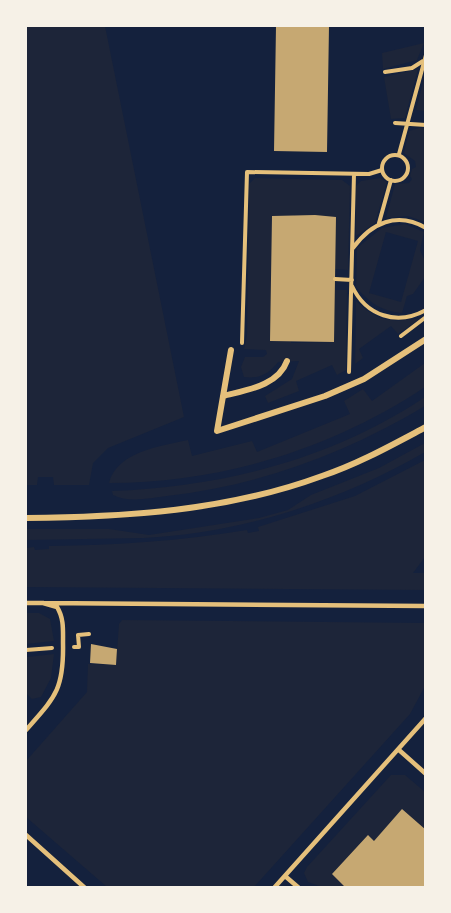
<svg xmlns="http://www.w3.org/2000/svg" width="451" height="913" font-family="'Nunito Sans',sans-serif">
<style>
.green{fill:#1d2539;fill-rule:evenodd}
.building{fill:#c6a872}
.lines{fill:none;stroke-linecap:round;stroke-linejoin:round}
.path{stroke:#e5c07b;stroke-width:4}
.service{stroke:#e5c07b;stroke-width:4.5}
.minor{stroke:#e5c07b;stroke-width:6}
</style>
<rect width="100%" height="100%" fill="#14213d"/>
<path class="green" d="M26,26H105L184,417L108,448L93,463L89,485H54L53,477H38L37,485H26Z
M424,43L417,60L383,69L382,53Z
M418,69L405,118L391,119L384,77Z
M425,75V111L416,110Z
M419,128H425V222L408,216L386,218L395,184L409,183L412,179L410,176L412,169L416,167L415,161L404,153L409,131Z
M255,178L342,180L350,186L348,270L333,269L336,218L294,215L291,343L334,342L333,290H347L346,370L337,375L332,365L296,381L299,391L268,403L265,396L292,379L299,361L278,362C269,374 259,379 244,377L241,367L245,357H263L267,354L266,350L244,349L247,335L249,184Z
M380,178L387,182L375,223L356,236V186L361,181Z
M405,224L424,232L420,250L425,261V277L413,294L407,296L402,313C381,311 370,303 356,287L357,248L382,228ZM386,232L418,241L401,302L369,293Z
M356,301C378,322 392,323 421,318L398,334L391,326L359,349L363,358L355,364Z
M425,363V387C332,449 221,483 109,483C117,451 162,446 188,440L192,456L252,441L257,452L350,414L344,401L363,389L372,401Z
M425,397V406C344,454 261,485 167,496C151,498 128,503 113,495L112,491C222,487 333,459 425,397Z
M425,443V452C340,501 243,533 144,538C105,539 65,539 26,540V529H109L149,535L259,518L288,510L311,495L379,468Z
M425,460V557L413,573H425V590L26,587V548L34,547L35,550L49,549V546C118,545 180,541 247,530L248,533L259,531L258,527L355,496Z
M26,613H39L50,619L54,641L26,644Z
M122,620L424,623L425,686L410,714L254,887H107L26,817V761L87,692L88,664L116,665L119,624Z
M54,654L51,678L41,697L32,699L26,693L27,657Z
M391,775H405L425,792V887H322L308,882L304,873L307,867Z"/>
<path class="building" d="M276,26H329L327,152L274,151Z
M315,215L336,217L334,342L270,341L272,216Z
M91,644L117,649L116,665L90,663Z
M402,809L426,830V888H346L332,874L368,835L374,841Z"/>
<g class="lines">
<path class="path" d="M385,72L412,68L423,61
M395,123L426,125
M399,154L426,55
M382 168a13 13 0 1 1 26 0a13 13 0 1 1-26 0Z
M379,223L391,180
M353,248C371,223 397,211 426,228
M335,279L352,280
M352,286C366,316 397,326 426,310
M401,336L426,317
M242,343L247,172L369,174L382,170
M349,372L354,174
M74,647H79L78,635L89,634
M26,650L52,648"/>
<path class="service" d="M26,603H43L57,607C64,618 63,630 63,643C64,690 55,697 26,730
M43,603L426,606
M399,750L426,774
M26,835L85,888
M285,876L299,888
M274,888L426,718"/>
<path class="minor" d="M231,350L217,431L325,396L364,379L426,339
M223,396C246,390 278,386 287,361
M26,518C126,517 227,511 322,476C358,464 392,445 426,427"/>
</g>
<rect width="451" height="913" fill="none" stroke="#f6f1e7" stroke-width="54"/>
</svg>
